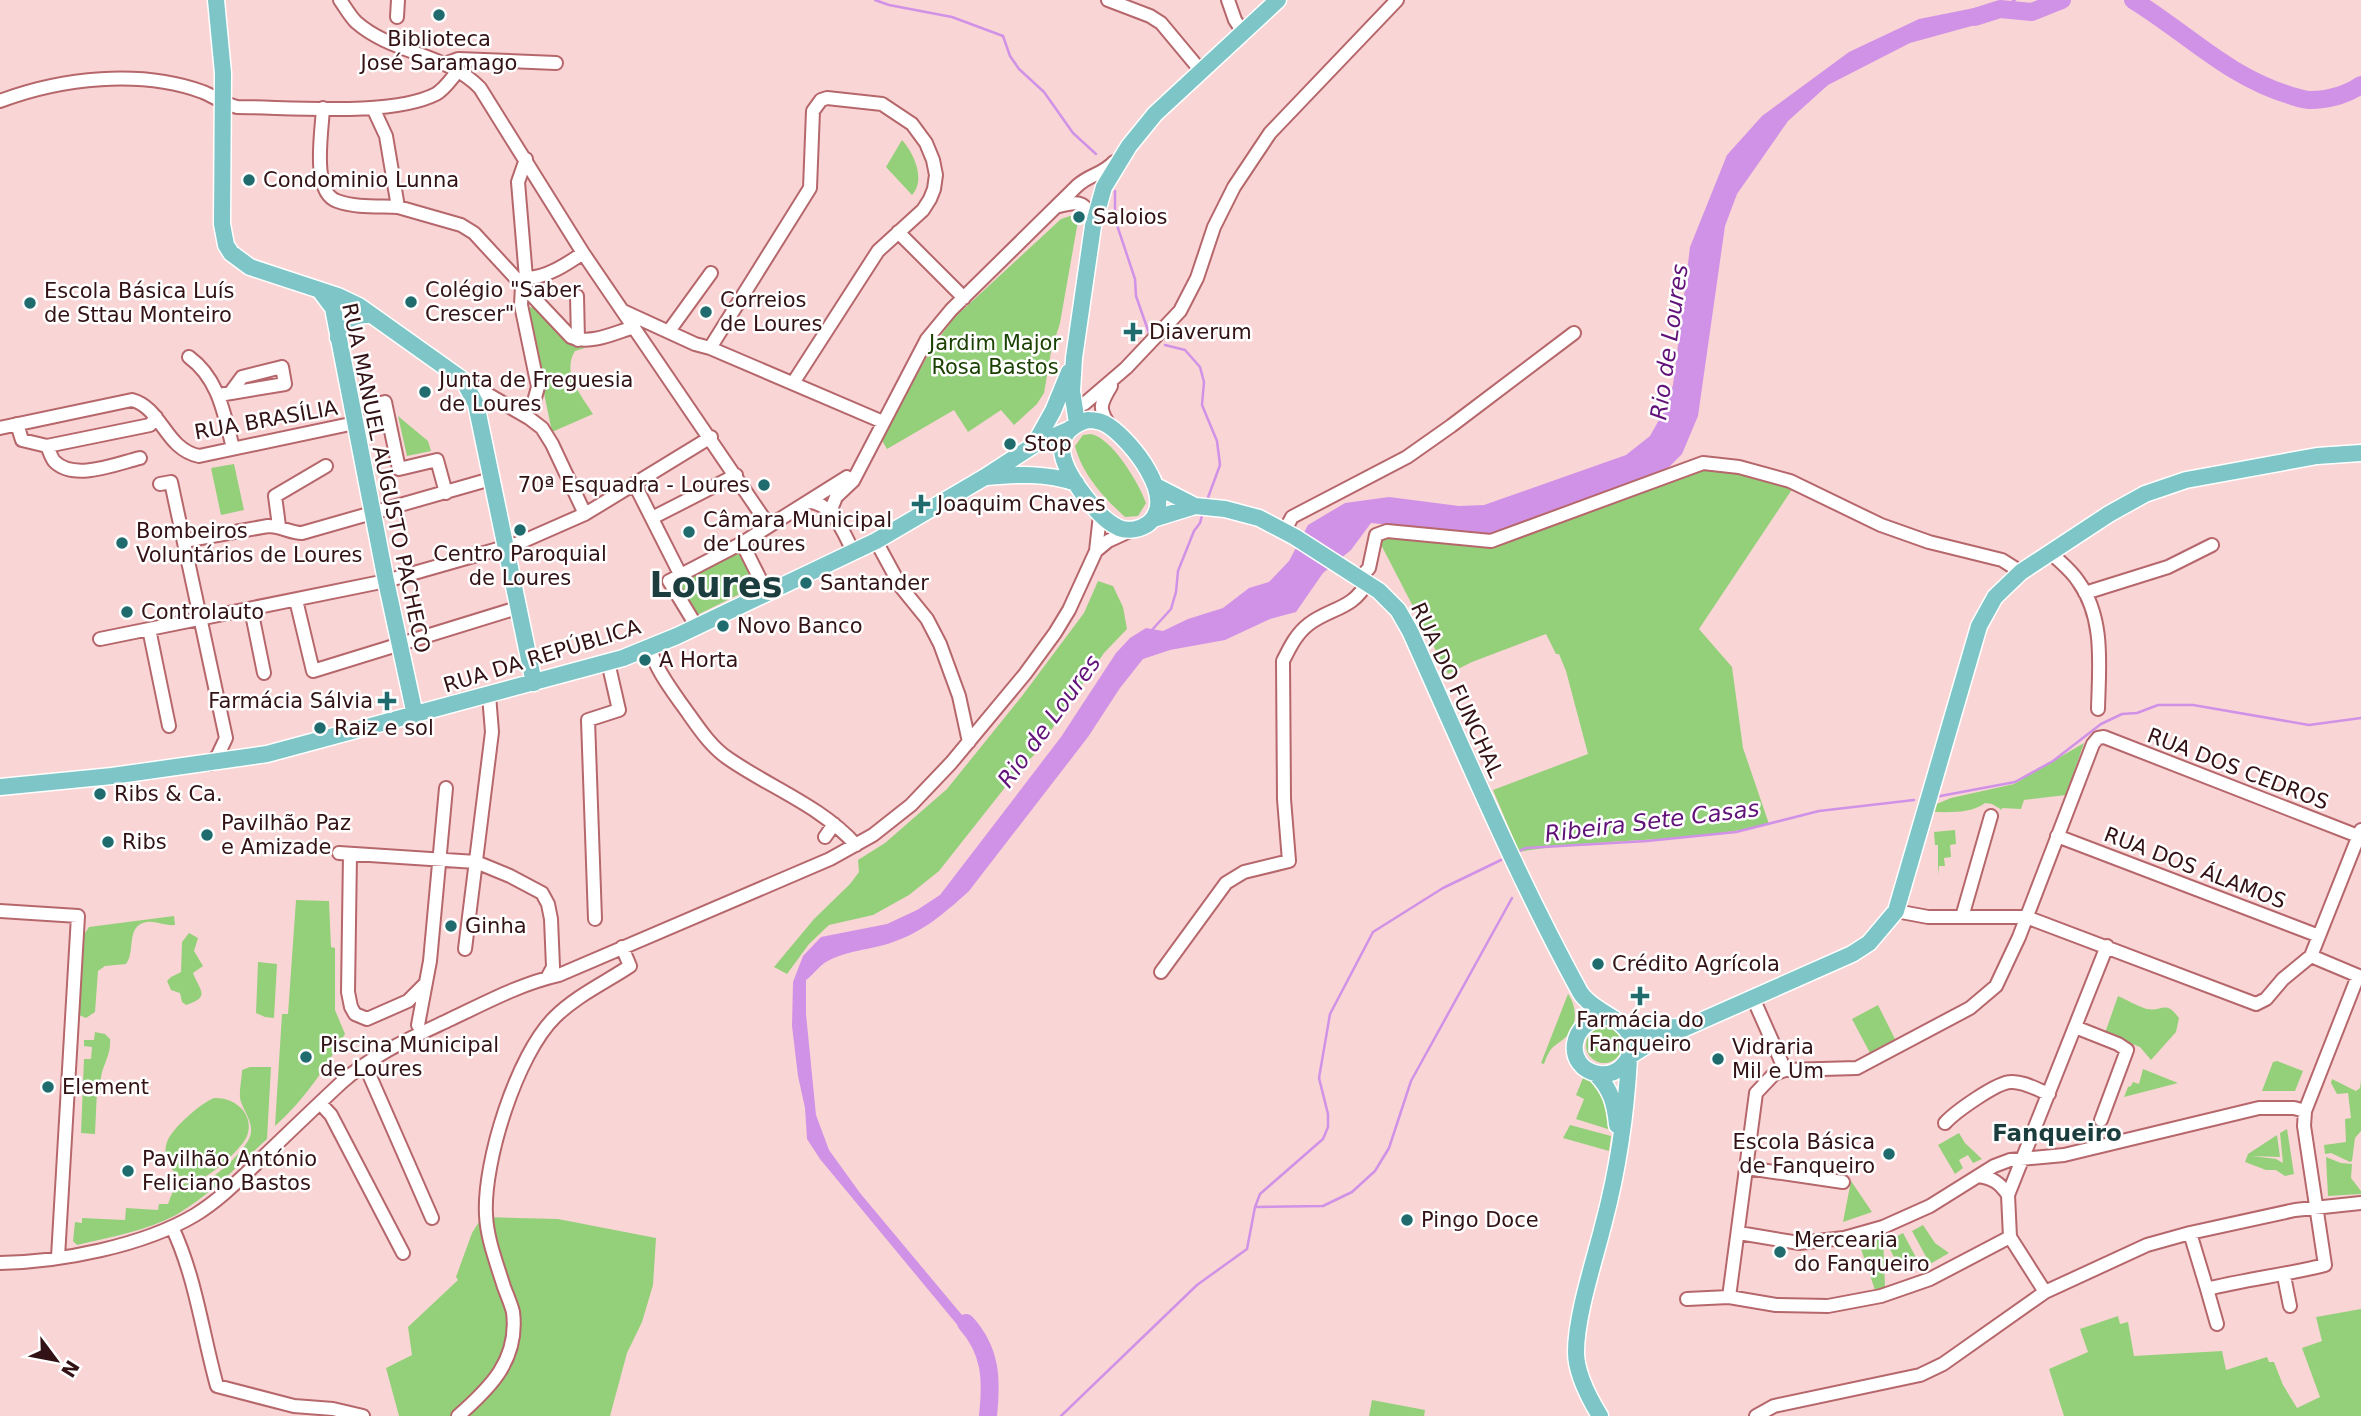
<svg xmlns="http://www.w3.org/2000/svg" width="2361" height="1416" font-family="'DejaVu Sans',sans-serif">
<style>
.green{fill:#94d07a}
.water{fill:#d092e6}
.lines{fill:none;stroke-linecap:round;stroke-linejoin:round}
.stream{stroke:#d092e6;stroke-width:2.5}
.river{stroke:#d092e6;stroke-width:18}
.minor-casing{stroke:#b6676b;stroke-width:16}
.major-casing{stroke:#fff;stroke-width:19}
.minor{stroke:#fff;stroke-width:12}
.major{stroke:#7dc5c7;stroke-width:16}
.poi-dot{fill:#1f6b6d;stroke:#fff;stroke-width:2.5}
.labels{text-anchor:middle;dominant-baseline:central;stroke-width:5;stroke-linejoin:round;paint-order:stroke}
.poi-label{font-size:21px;fill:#321215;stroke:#fff;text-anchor:start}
.park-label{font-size:21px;fill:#1b4102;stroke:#fff}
.street-label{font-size:21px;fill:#321215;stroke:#fff}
.water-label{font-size:23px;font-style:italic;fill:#601278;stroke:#fff}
.neighbourhood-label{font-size:23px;font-weight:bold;fill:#1b3d3e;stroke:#fff}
.town-label{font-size:35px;font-weight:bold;fill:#1b3d3e;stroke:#fff}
</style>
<rect width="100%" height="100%" fill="#fad5d6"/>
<path class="green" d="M902,140C914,153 926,180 912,195L886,167Z
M1076,214L1078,221L1060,323L1051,352L1044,393L1037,404L1014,425L1001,410L968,432L954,410L887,449L881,439L933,346L954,318L1061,219Z
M530,307L534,308L562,338L585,348L575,351C561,373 582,396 593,414L552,432L527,311Z
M398,416L428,441L431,451L407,456Z
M1091,434C1112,438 1139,483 1146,503L1138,516L1125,517C1104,498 1082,474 1075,446L1083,435Z
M1703,463L1793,488L1699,629L1732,667L1743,748L1769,824C1687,844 1602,837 1519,852L1493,790L1588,754L1566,671L1559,654H1556L1546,634L1472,662L1448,674L1376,535Z
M234,464L244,510L221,515L211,468Z
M740,551L758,585L695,616L679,588V584Z
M1098,581L1113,586L1123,607L1127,629L1104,653L1034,755L1018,771L939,871L909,895L873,915L829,925L809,944L787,974L774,967L814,919L850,884L859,872L858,860L885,843L947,789L1022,696L1084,613Z
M2084,743L2066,795L2024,800L2021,809L2002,808V810L1992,804L1985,803C1971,814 1948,812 1931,812L1934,805L1951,798L2014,784Z
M1955,830L1956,844L1950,845L1951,857L1944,858L1945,866H1939L1938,875V845H1935L1934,832Z
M296,900L329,901L331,947L335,948V1010L345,1034C325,1069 305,1099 275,1126L282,1014H288Z
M174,916L175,925C165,926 156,921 147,922C125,925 136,952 126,964L105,966L98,971L95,1012L86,1018L79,1015L83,936L89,927Z
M189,933L198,938L194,951L203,966L193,973C200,991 211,997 186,1005L182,1002L180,993L171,990L167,981L171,977L181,972L182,942Z
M258,962L277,964L274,1018L265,1017L256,1013Z
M1568,994C1577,1006 1578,1026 1566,1037C1562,1041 1556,1044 1552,1048C1548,1053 1546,1058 1544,1064L1541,1063Z
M2118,996C2127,1000 2137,1006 2147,1009C2163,1012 2165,999 2179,1018L2176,1032L2151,1060L2140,1047L2105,1033Z
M1878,1005L1895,1039L1870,1053L1852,1019Z
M1586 1045a18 18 0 1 1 36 0a18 18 0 1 1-36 0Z
M95,1032L105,1034L110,1039C112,1059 96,1071 102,1090H97L95,1134L81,1133L84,1059H91L92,1047L84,1046V1040H94Z
M2277,1061L2303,1071L2295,1091H2262L2273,1062Z
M250,1067H271L267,1139C238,1166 210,1195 176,1215C146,1231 110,1237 77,1245L73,1241L75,1222L82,1223V1218L125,1220L126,1208L158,1210L159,1204H168C171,1197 172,1190 178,1186C187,1180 194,1186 204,1182C216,1177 251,1146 251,1132C252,1121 245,1113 241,1102C238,1094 242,1079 242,1070Z
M2143,1069L2178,1083L2124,1097L2128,1087L2131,1086L2133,1082L2139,1084Z
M1588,1077L1604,1093L1611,1130L1576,1119L1584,1099L1576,1095L1583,1078Z
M2332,1079L2356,1091L2360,1088L2361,1080V1131L2355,1138L2352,1161L2350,1162L2331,1153L2325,1154L2324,1145L2346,1142L2345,1119L2351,1118L2348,1093L2337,1094L2331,1083Z
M214,1098C235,1097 255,1114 247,1136C243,1147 211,1177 199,1179C178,1184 160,1162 167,1142C172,1128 201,1103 214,1098Z
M1570,1125L1611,1136L1609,1151L1563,1138Z
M2287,1129L2294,1174L2285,1176L2276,1170H2266L2245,1162L2248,1154L2277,1135L2280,1157L2252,1156L2276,1159L2283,1163L2280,1133Z
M1959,1133L1965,1143L1982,1159L1973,1163L1968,1155L1959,1160L1963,1168L1955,1174L1938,1145Z
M2326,1157L2341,1163L2352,1164L2351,1178L2361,1191V1194L2328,1196Z
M1851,1181L1872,1212L1843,1222Z
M482,1217L558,1219L656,1238L653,1285L642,1322L627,1353L610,1416H399L386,1368L412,1355L408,1327L458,1280L456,1277L472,1233Z
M1923,1225L1935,1243L1949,1253L1930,1264L1912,1231Z
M1903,1233L1919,1263L1902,1272L1886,1242Z
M1883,1235L1885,1287L1875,1290L1859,1243Z
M2361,1309V1416H2064L2049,1369L2088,1352L2080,1329L2118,1316L2120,1324L2128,1322L2134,1356L2222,1351L2226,1370L2267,1357L2269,1362H2274L2283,1385L2297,1408L2320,1397L2302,1348L2322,1341L2316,1317Z
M1372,1400L1425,1410L1424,1416H1369Z"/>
<path class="water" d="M1994,4L1997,19L1910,43L1828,85L1788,121L1737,194L1725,226L1698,416L1682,454L1663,473L1492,535L1371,523L1351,550L1323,573L1296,612L1270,619L1225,640L1170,650L1143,659L1120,688L1088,737L969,891C946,912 923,932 893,942C872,950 846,950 826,962C819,966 813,975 806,980V1014L816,1115L829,1150L860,1193L982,1339L974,1345L820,1159L807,1139L805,1108L798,1076L792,1026L793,982L803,956L821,937L887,924L917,910L940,895L1061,737L1116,653L1130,638L1146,628L1163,631L1188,619L1223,608L1249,588L1269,582L1289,561L1308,525L1345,503L1389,497L1459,506L1484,505L1626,455L1650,436L1664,411L1673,385L1690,247L1727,155L1762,116L1849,52L1919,19Z"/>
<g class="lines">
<path class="stream" d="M875,0L889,5L952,17L1003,36L1010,56L1019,69L1044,92L1073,133L1096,154
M2000,9L2015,0
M1115,191V219L1135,279L1136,296L1150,336
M1165,345L1185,350L1200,367L1204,382L1202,405L1217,441L1220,465L1206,503
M1151,631L1171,609L1176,592L1178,571L1194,531L1200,523L1203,512
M1935,797L2015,782L2053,761L2101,724L2122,714L2137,713L2158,705H2193L2309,725L2361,718
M1517,852L1526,848L1647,841L1736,832L1819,811L1914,800
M1255,1207L1323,1206L1352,1192L1375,1171L1389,1148L1411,1081L1512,898
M1061,1416L1197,1285L1247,1249L1255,1207L1260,1194L1323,1139L1328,1127V1114L1319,1078L1330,1014L1373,932L1443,888L1501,860"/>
<path class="river" d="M2133,0C2187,33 2227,76 2289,95C2296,97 2303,100 2310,100C2328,100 2346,95 2361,85
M1975,17L2000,9L2032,12L2062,0
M966,1323C991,1351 992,1379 988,1416"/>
<defs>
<path id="minor" d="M340,0C345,7 350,16 356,22C392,54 446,53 480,88L583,253L769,526
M1108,0L1150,16L1161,23L1201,71
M1228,0L1235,20L1243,32
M397,17L398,0
M445,64L458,59L556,63
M0,101C61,78 140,69 203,92C215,97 224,104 237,107C289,107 391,117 436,94C445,89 451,79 458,71
M323,108C322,131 311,192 337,201C356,208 379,206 398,207
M373,108L386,136L398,207L461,225L474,233L522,285L521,305L538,387L533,405L526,409L517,410
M526,159L518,182L526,278L522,285L571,337C591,345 614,333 634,327
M1059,206C1080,200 1087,202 1093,225
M898,232L964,298
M526,278C546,278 567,264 583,253
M577,296L578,340
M623,311L695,344L710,348L883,422
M669,331L711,273
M710,348L810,188L813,111L821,100L827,98L882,104L912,124L926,143L933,160L936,175L934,189L930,199L923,210L878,251L793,383
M189,357C219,379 224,414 233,448
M463,380L529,418L542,428L552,444L585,514
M219,395L285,384L282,367L242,377L231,392
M1084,404L1126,368L1180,311L1197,278L1214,227L1234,187L1270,133L1397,0
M352,409L385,402L399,469L437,460L446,493
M17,424L22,440L47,446C49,450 51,457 54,461C74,482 118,463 140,458
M1110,426C1098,409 1100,404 1111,386
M0,428L132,400C162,408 165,449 199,456L355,423
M47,446L150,425L156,417
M160,484L171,482L226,738L218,755L210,764
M635,485L681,576
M809,502C833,503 843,532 853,551
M830,512L836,497L853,481L927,339L951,310L1077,186C1090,174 1102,175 1114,162
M652,518L736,475
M279,526L275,496L326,466
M1284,532L1292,517L1407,457L1451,426L1574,333
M184,541L268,526C281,526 290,533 302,533L491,479
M876,541L901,587L927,619L940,644L959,696L969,742
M742,543L767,593
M1096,551L1108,541L1132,530
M2051,553C2060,562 2071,570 2078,581C2105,618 2099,666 2098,709
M1360,578L1369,568L1376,535L1387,531L1491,541L1703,463L1739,467L1790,481L1881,525L1929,542L2002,560L2021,572
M2085,593L2168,567L2212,545
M296,600L313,671L517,608
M251,609L264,673
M697,627L669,581L742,543L847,477
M149,629L169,726
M100,639L386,581L519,543L585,514L711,437
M649,646C655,667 668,685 680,702C695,722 708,745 729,759C771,788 821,806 856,845
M2057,836L2319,936
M825,837L834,824
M339,853L476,862L510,876L542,893L548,904L551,919L553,967L547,978
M350,854L348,992L351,1007L355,1014L367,1019L408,1001L424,985
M0,911L78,916L58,1257
M1896,911L1928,917H2026L2256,1004L2266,999L2283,979L2311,956L2361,977
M1962,917L1991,816
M595,919L588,720L619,710L608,662
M465,949L492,732L489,695
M2311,956L2361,830
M1161,972L1226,883L1244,872L1289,861L1284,799L1283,661C1290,647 1296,634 1309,624C1330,608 1354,609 1367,582
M1753,998L1785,1070
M418,1025L430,961L446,788
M2075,1027L2118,1044L2127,1050L2101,1120
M365,1065L432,1218
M320,1103L331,1115L403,1253
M1945,1123C1955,1112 1997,1082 2011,1082C2023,1081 2038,1090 2049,1094
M1747,1168L1843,1182
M1978,1176C1993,1178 2000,1183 2008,1195
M172,1227C196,1278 202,1332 217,1386L294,1406L333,1409L363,1416
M1739,1233L1799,1243L1844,1238L1883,1227L1930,1206L1994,1166L2010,1160L2064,1155L2259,1108H2294L2305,1111
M2190,1233L2207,1289C2246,1279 2286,1275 2325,1265L2304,1126L2305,1111L2358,976
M0,1263C60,1262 143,1246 195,1215C218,1201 237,1182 256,1164C284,1137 312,1110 341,1083C373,1054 413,1037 451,1019C487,1002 520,984 559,975L830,859L873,835L911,805L951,763L1025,674L1055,633L1069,610L1096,551L1100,515
M2284,1276L2290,1306
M2207,1289L2217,1324
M2045,1292L2010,1237L2008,1195L2107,946
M1729,1297L1756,1093L1774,1074L1785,1070L1857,1068L1970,1008L1996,986L2019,937L2093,744L2098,738L2104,737L2358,836
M1687,1299L1729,1297L1776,1305L1828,1306L1881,1296L1930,1279L2010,1237
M458,1416C490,1388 519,1360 513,1312C511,1304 507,1295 504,1287C497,1264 487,1239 486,1215C483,1162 517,1054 555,1017C576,996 606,982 630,966L622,947
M1756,1416L1774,1406L1920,1375L1943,1364L2045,1292L2147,1245L2190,1233L2295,1210L2361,1203"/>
<path id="major" d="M216,0L223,73L222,224L226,245L231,253L250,267L338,296L359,306L463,380L476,404L534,683
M321,292L333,308L386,581L415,715
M338,338C345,320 351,314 371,315
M1088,420C1096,420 1102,421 1109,426C1131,441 1178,498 1149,523C1141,529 1129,532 1119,528C1102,520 1092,505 1081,491C1062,465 1047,432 1088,420Z
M1077,423L1072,391L1074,358L1093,226L1104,187L1129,146L1155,114L1278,0
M1034,445L1053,411L1069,372
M987,477C1018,474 1046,473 1076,483
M1156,486L1195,506L1225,509L1259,518L1295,537L1379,591L1398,610L1410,631C1465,753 1516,875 1580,992C1591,1011 1625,1018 1630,1037C1636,1056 1620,1077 1599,1074C1562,1068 1569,1018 1608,1017
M1153,519L1195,506
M0,787L112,776L267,754L623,658L677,636L876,541L985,477L1034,445L1068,430
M1622,1024L1642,1029L1678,1027
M1630,1056L1649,1044L1852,954L1869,943L1896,911L1979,626L1995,597L2021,572L2109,514L2145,494L2186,480L2317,456L2361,453
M1596,1074C1611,1089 1615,1104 1617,1125
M1600,1416C1589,1398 1576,1374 1576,1352C1576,1315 1595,1259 1604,1222C1618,1169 1626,1113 1629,1059"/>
</defs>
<use href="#minor" class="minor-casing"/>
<use href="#major" class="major-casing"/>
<use href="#minor" class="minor"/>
<use href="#major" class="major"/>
</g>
<g class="poi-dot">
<circle cx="439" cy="15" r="7"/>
<circle cx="249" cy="180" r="7"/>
<circle cx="1079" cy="217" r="7"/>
<circle cx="411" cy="302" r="7"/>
<circle cx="30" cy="303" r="7"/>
<circle cx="706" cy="312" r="7"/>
<path d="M1129.5 321.5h7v7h7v7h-7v7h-7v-7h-7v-7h7z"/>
<circle cx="425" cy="392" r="7"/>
<circle cx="1010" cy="444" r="7"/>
<circle cx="764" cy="485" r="7"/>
<path d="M917.5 493.5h7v7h7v7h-7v7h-7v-7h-7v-7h7z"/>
<circle cx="520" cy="530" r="7"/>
<circle cx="689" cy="532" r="7"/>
<circle cx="122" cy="543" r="7"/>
<circle cx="806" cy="583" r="7"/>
<circle cx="127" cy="612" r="7"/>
<circle cx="723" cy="626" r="7"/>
<circle cx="645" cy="660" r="7"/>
<path d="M383.5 690.5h7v7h7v7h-7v7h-7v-7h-7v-7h7z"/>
<circle cx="320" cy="728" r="7"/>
<circle cx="100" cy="794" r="7"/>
<circle cx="207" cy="835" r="7"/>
<circle cx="108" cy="842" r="7"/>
<circle cx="451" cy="926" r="7"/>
<circle cx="1598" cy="964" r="7"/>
<path d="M1636.5 985.5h7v7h7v7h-7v7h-7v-7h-7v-7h7z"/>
<circle cx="306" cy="1057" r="7"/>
<circle cx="1718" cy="1059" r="7"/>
<circle cx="48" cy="1087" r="7"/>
<circle cx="1889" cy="1154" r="7"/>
<circle cx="128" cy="1171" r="7"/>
<circle cx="1407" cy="1220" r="7"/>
<circle cx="1780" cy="1252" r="7"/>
</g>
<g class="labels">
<g class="poi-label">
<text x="439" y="39" text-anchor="middle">Biblioteca<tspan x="439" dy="24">José Saramago</tspan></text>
<text x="263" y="180">Condominio Lunna</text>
<text x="1093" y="217">Saloios</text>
<text x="425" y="290">Colégio "Saber<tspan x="425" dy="24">Crescer"</tspan></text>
<text x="44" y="291">Escola Básica Luís<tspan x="44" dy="24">de Sttau Monteiro</tspan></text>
<text x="720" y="300">Correios<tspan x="720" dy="24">de Loures</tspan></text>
<text x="1149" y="332">Diaverum</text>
<text x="439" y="380">Junta de Freguesia<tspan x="439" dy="24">de Loures</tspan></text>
<text x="1024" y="444">Stop</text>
<text x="750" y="485" text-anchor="end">70ª Esquadra - Loures</text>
<text x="937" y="504">Joaquim Chaves</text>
<text x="703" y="520">Câmara Municipal<tspan x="703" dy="24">de Loures</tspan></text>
<text x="136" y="531">Bombeiros<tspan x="136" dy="24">Voluntários de Loures</tspan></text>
<text x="520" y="554" text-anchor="middle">Centro Paroquial<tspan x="520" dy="24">de Loures</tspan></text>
<text x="820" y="583">Santander</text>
<text x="141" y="612">Controlauto</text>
<text x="737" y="626">Novo Banco</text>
<text x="659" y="660">A Horta</text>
<text x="373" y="701" text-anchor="end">Farmácia Sálvia</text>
<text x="334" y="728">Raiz e sol</text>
<text x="114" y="794">Ribs &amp; Ca.</text>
<text x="221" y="823">Pavilhão Paz<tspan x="221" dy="24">e Amizade</tspan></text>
<text x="122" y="842">Ribs</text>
<text x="465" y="926">Ginha</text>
<text x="1612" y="964">Crédito Agrícola</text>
<text x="1640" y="1020" text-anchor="middle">Farmácia do<tspan x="1640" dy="24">Fanqueiro</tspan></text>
<text x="320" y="1045">Piscina Municipal<tspan x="320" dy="24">de Loures</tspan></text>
<text x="1732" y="1047">Vidraria<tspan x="1732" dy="24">Mil e Um</tspan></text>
<text x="62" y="1087">Element</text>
<text x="1875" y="1142" text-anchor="end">Escola Básica<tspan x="1875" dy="24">de Fanqueiro</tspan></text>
<text x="142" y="1159">Pavilhão António<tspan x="142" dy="24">Feliciano Bastos</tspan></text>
<text x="1421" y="1220">Pingo Doce</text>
<text x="1794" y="1240">Mercearia<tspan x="1794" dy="24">do Fanqueiro</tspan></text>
</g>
<g class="park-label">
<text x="995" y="343">Jardim Major<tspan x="995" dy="24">Rosa Bastos</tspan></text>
</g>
<g class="street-label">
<text transform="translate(266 420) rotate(-10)">RUA BRASÍLIA</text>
<text transform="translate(386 478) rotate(78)">RUA MANUEL AUGUSTO PACHECO</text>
<text transform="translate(542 656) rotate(-17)">RUA DA REPÚBLICA</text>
<text transform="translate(1457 690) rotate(65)">RUA DO FUNCHAL</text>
<text transform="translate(2238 769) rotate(21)">RUA DOS CEDROS</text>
<text transform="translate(2195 868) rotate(21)">RUA DOS ÁLAMOS</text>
</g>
<g class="water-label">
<text transform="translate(1669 342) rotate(-82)">Rio de Loures</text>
<text transform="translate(1049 721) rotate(-54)">Rio de Loures</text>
<text transform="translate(1652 821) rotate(-7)">Ribeira Sete Casas</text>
</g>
<g class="neighbourhood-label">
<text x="2057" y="1133">Fanqueiro</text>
</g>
<g class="town-label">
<text x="716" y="585">Loures</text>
</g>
</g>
<g transform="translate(56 1360) rotate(122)" stroke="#ffffff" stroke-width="5" paint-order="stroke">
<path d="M0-5L12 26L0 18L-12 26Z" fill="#321215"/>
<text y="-10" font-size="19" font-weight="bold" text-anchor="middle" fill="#321215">N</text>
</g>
</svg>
